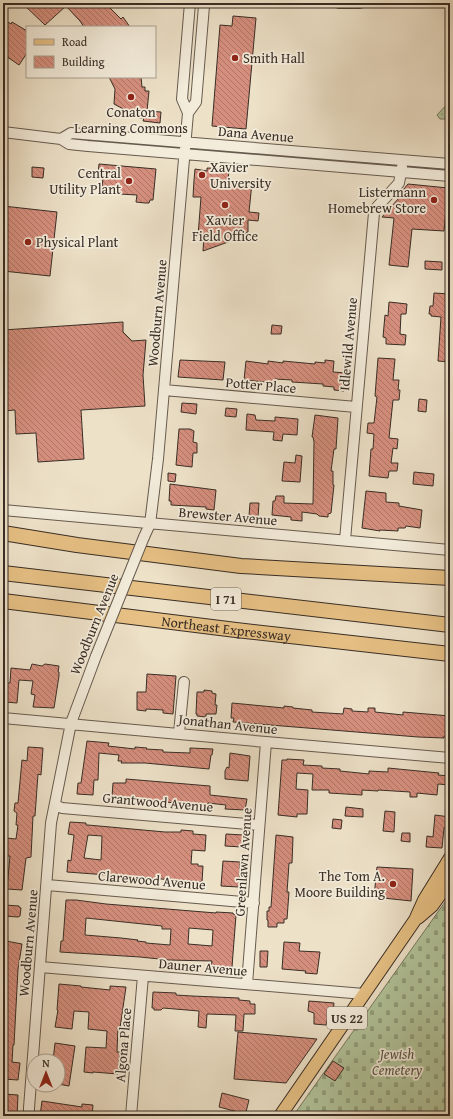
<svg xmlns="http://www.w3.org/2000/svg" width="453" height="1119" font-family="'Gentium Book Plus',serif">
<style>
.grass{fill:url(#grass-dots);stroke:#767860}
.cemetery{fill:url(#cemetery-stones);stroke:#767860}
.building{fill:url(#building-back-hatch);stroke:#392d25;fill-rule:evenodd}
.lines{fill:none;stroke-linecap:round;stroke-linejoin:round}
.minor-casing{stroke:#665a4e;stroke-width:12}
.major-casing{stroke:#392d25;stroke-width:14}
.highway-casing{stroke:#392d25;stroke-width:16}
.minor{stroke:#f3ecdb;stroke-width:10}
.major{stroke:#e6c084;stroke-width:12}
.highway{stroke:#e6c084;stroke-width:14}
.minor-bridge-casing{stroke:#665a4e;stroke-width:12;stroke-linecap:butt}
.minor-bridge{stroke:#f3ecdb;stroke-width:10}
.poi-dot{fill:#8f2418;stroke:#f3ecdb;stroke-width:1.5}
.labels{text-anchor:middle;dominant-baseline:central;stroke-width:3.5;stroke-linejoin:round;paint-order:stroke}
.shield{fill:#f3ecdb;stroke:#71665c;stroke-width:1}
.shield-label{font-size:13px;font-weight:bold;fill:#392d25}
.poi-label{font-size:14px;fill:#392d25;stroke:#f3ecdb;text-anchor:start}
.street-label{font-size:14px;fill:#392d25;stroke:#f3ecdb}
.park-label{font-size:14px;font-style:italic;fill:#575342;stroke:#f3ecdb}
</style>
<defs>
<pattern id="grass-dots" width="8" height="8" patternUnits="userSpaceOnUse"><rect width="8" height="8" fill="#b2c49b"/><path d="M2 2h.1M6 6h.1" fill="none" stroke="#92a07e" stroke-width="1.8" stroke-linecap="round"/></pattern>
<pattern id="cemetery-stones" width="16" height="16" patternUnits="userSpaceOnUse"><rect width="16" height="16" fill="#b2c49b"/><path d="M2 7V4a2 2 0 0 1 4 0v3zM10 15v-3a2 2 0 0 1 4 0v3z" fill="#92a07e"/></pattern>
<pattern id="building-back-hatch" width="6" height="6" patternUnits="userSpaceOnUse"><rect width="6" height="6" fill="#d68f7e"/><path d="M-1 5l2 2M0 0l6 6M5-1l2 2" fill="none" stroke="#af7567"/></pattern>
</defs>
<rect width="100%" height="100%" fill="#ede1c8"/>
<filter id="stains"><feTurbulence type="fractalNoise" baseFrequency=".005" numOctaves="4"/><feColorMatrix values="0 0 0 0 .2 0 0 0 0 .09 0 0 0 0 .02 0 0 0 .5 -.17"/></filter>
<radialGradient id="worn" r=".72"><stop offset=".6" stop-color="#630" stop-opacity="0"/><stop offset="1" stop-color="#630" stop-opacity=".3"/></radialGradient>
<path class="grass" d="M450,101V115L447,119H440L437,115Z"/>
<path class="cemetery" d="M450,895V1116H293Z"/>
<path class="building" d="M22,3H105L121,19L123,17L130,27H84L80,21L66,6L45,25Z
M233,16L256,18L246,129L212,126L220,25L232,26Z
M3,19L11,24L12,22L27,31V53L19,65L3,54Z
M109,77H141L142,87H145V91H149L147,111L161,112L160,123L143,121L144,118L130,117L131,113L114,104L115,89Z
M99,164L156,169L153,200H150L149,203H145L136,202L137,195L102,193L103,174H98Z
M32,167L44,168L43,178L32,177Z
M207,168L229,169L228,181L252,183L249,212L259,213L258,221L248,220V232L231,241L203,251L204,236H198L201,197H193L194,180L195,169L207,171Z
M408,184L448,188L444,231L412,229L408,267L389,265L394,218L382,217L399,198L398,196Z
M3,206L57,212L50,276L3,271Z
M425,261L442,262V270L425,269Z
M434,293L450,294L449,307H450V362L438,361L441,317L431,316V314H429L430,306H433Z
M389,302L407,304L406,314H401L400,334L406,335L405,345L386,344V338L383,337L385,315L388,316Z
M123,322V332L132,341L146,340L143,375L145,406L81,410L84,459L38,462L36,433L16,434L15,410L3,411V330Z
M272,325L282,326L281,334H271Z
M378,358L395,359L393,380H399L398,390H400L399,400H393L389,438L398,439L397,449L393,448L391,463H398L397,471H389L388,478L369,476L371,449H373L374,434L367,433L368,423H374L377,397L375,396Z
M180,360L225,362L223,380L178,377Z
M325,360L334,361L333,372L346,373L344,391L334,390V387L323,386V384L292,382V380L275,379V383L244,380L246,361L268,364V361L283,363V361L315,364V362L325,363Z
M419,399L427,400L426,412L418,411Z
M182,403L197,404L196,414L181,412Z
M226,408L237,409L236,417L225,416Z
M247,414L255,415L256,420L275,421V417L298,419L297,435L283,434L282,441L273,440L274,432L246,430Z
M315,415L338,418L336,449H334L331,471H333V485H334L331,513L328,514V517L319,516L317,514L302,512V521L291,520V517L272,515L273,501H275L276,496H284V503L313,504L314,442L313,437H312Z
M179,429H190L194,431L193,442L197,443V453H193L192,467L176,465Z
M296,455L302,456L300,482L282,481L284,462L295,463Z
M414,472L434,474L433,486L413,484Z
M168,473L176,474L175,482L168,481Z
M170,484L216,490L214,510L206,509V507L171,505V501H169Z
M366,491L386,493V502L399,503V506L422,510L420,528L406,526L405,528H398V531L380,530V531L362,528Z
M250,503H259L258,517L249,516Z
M32,664L42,666L45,664L59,666L58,672H59V676L54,708L33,707L35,695L31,694L33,681L19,680L17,703L5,702L4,692H6V683H10L11,668L30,670Z
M147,674L176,676L173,714L163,713V710L146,709V711L137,710V692H146Z
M204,690L212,691V693L216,694L215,705H217L216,714H206V717L197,716V714H196L197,692H204Z
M232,703L284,708V706L293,707V708L312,710V712L343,714L344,708L352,709V711L368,712V708H375V712L403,715V712L450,716V737L444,736V738L418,737L233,722L234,718H231Z
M87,741L109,743L108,746L135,749V747L147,748L146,749L163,750V752L190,753V748L213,749L212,755H211L209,769L145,763H121L122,761H118L119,755L99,753L98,780H94L93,795L77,794L78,783H81Z
M28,747L43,748L41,775L38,774L35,816H33L31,857L26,858L22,890L7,889L10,856H5L6,838L16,839L18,825H16L17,813L14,811L15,803H18L22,760L27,761Z
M230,753L250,756L248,781L225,779V771L227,767L229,768Z
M287,759L304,760L303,765L322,766V768L340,769V771L369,774V771L388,772V768L439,773L438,775L450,776V785L438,784L437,795L417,793V797H410V792L378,790V791L362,790V795L329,793V790H312L313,774L297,773L296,789L308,790L307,814H297V817L278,815L282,760H287Z
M126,779L210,786V795L247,799L245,810L225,809L226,805L208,803V806L112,797L113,783H126Z
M346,807L363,809V817L345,816Z
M385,811L395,812L394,832L383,831Z
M435,815L450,817V828H444L442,848L426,847L427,836L433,837Z
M333,819L342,820L341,829L332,828Z
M70,822L86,823V825H88L165,832H181V830L193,831V834L206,835L205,851L192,850L191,864H198V866H203L202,882L67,872L68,860L71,861L74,835L68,834ZM88,835L102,836L101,860L84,858Z
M402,833H410V842L401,841Z
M226,834L243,835L242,847L225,846Z
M276,835L293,837L292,863H289L288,878L287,892H289L287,919H284V923H277V927H268V920H267V911H269V907H271Z
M223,861L240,862L239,887L221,886Z
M377,867L413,869L411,901L374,897Z
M66,900H76L106,904L216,913V912L233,913V914L236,915L232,967L211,966L212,961L169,960L140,957L60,952L61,941H63ZM86,918L162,926V929H171L170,945L146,943V942L137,941L138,940L121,938L85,935ZM189,928L213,930L212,946L188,944Z
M5,905L19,906V907L21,908L20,916L18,917L4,916Z
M6,941L22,944L18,969L14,1045H13L12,1062L20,1063L18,1080L3,1079V978Z
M284,942L300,943L299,951L320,952L317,974L305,973L306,971L282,969Z
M260,951H268L267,967H260Z
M59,984L81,986V987L110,990V986L126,987L120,1028L118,1027L117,1052H120L118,1074L93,1072V1073L84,1072L86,1047L106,1048L107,1031L88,1029L89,1012L74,1011L72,1029L55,1027L58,1010H57Z
M153,992L176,993V995L192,996L239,998V1000L250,1001V1004H255V1014H244L243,1031H235L236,1015L207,1014L206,1028L198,1027L199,1011L163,1008L161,1010H154V1008H152Z
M309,1001L334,1003L333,1014L329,1013L326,1025L314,1024V1013L308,1011Z
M238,1032L317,1039L286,1083L234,1079Z
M55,1043L75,1046L69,1086L58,1084V1061H53Z
M333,1061L344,1068L335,1081L324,1074Z
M222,1093L249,1100L245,1116H238V1112L219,1107Z
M3,1094L18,1095L17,1116H3Z
M42,1101L82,1107V1104L93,1105L92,1116H40Z"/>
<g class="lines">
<defs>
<path id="minor" d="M190,3L182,99L188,113L196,102L204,6L206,3
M339,3H360
M3,132L61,139L69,144L88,146L450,176
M61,139L71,133L450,164
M164,390L356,407
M3,510L450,550
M144,537L150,524L158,459L188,113
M345,540L374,213L377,207L399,183L402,167
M3,718L266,742L450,758
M179,733L184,682
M55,805L62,808L259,825
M47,885L254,903
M40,967L364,994
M247,984L266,742
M29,1116V1108L51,823L71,723L96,656
M131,1116L143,976"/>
<path id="major" d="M418,918L432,906L450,881
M280,1116L415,920L424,900L450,858"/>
<g id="highway">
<path d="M3,533L77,545L241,566L450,578"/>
<path d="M3,573L450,625"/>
<path id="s1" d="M3,601L236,630L450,654"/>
</g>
</defs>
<use href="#minor" class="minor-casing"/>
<use href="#major" class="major-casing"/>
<use href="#highway" class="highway-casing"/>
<use href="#minor" class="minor"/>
<use href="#major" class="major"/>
<use href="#highway" class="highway"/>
<defs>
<path id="minor-bridge" d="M96,656L144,537"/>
</defs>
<use href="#minor-bridge" class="minor-bridge-casing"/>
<use href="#minor-bridge" class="minor-bridge"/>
</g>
<g class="poi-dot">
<circle cx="235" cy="58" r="4"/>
<circle cx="131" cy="97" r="4"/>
<circle cx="202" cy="175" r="4"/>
<circle cx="129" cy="181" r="4"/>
<circle cx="434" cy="200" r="4"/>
<circle cx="225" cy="205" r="4"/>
<circle cx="28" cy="242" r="4"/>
<circle cx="393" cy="884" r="4"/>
</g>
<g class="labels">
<g class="shield">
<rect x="211" y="588" width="30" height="22" rx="3"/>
<rect x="327" y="1007" width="40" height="22" rx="3"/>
</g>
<g class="shield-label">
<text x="226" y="599">I 71</text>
<text x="347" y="1018">US 22</text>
</g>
<g class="poi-label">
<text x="243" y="58">Smith Hall</text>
<text x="131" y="112" text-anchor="middle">Conaton<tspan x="131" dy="16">Learning Commons</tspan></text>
<text x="210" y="167">Xavier<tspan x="210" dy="16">University</tspan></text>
<text x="121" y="173" text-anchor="end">Central<tspan x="121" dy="16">Utility Plant</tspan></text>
<text x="426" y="192" text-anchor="end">Listermann<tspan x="426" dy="16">Homebrew Store</tspan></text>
<text x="225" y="220" text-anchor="middle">Xavier<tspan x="225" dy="16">Field Office</tspan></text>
<text x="36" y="242">Physical Plant</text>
<text x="385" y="876" text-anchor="end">The Tom A.<tspan x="385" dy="16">Moore Building</tspan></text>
</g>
<g class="street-label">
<text transform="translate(256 134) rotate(5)">Dana Avenue</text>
<text transform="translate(157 313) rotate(-85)">Woodburn Avenue</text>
<text transform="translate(348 344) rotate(-85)">Idlewild Avenue</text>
<text transform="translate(261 385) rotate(5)">Potter Place</text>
<text transform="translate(228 516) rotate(5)">Brewster Avenue</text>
<text transform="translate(94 624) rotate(-68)">Woodburn Avenue</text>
<text stroke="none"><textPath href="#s1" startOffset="225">Northeast Expressway</textPath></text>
<text transform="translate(228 724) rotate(6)">Jonathan Avenue</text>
<text transform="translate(158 802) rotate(5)">Grantwood Avenue</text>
<text transform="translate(243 862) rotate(-86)">Greenlawn Avenue</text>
<text transform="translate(152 880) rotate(5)">Clarewood Avenue</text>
<text transform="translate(28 943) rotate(-85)">Woodburn Avenue</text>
<text transform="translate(203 967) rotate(5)">Dauner Avenue</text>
<text transform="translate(123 1045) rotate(-85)">Algona Place</text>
</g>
<g class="park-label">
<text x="397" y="1054">Jewish<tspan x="397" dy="16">Cemetery</tspan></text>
</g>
</g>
<rect width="453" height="1119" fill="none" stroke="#ede1c8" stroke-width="16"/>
<rect x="4" y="4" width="445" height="1111" fill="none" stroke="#392d25" stroke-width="2"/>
<rect x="8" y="8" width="437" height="1103" fill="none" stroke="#392d25"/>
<rect x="26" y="26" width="130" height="52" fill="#f3ecdb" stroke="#a9a092"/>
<rect x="34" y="39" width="20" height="6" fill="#e6c084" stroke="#a9a092"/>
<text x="62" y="46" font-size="12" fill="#392d25">Road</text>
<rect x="34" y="56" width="20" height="12" fill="url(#building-back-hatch)" stroke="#a9a092"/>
<text x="62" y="66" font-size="12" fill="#392d25">Building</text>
<g transform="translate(46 1073)"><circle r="19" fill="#f3ecdb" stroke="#a9a092"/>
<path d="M0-3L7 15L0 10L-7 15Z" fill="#8f2418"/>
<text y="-6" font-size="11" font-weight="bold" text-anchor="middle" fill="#392d25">N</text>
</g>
<rect width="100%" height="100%" filter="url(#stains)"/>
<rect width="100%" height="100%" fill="url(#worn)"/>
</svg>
